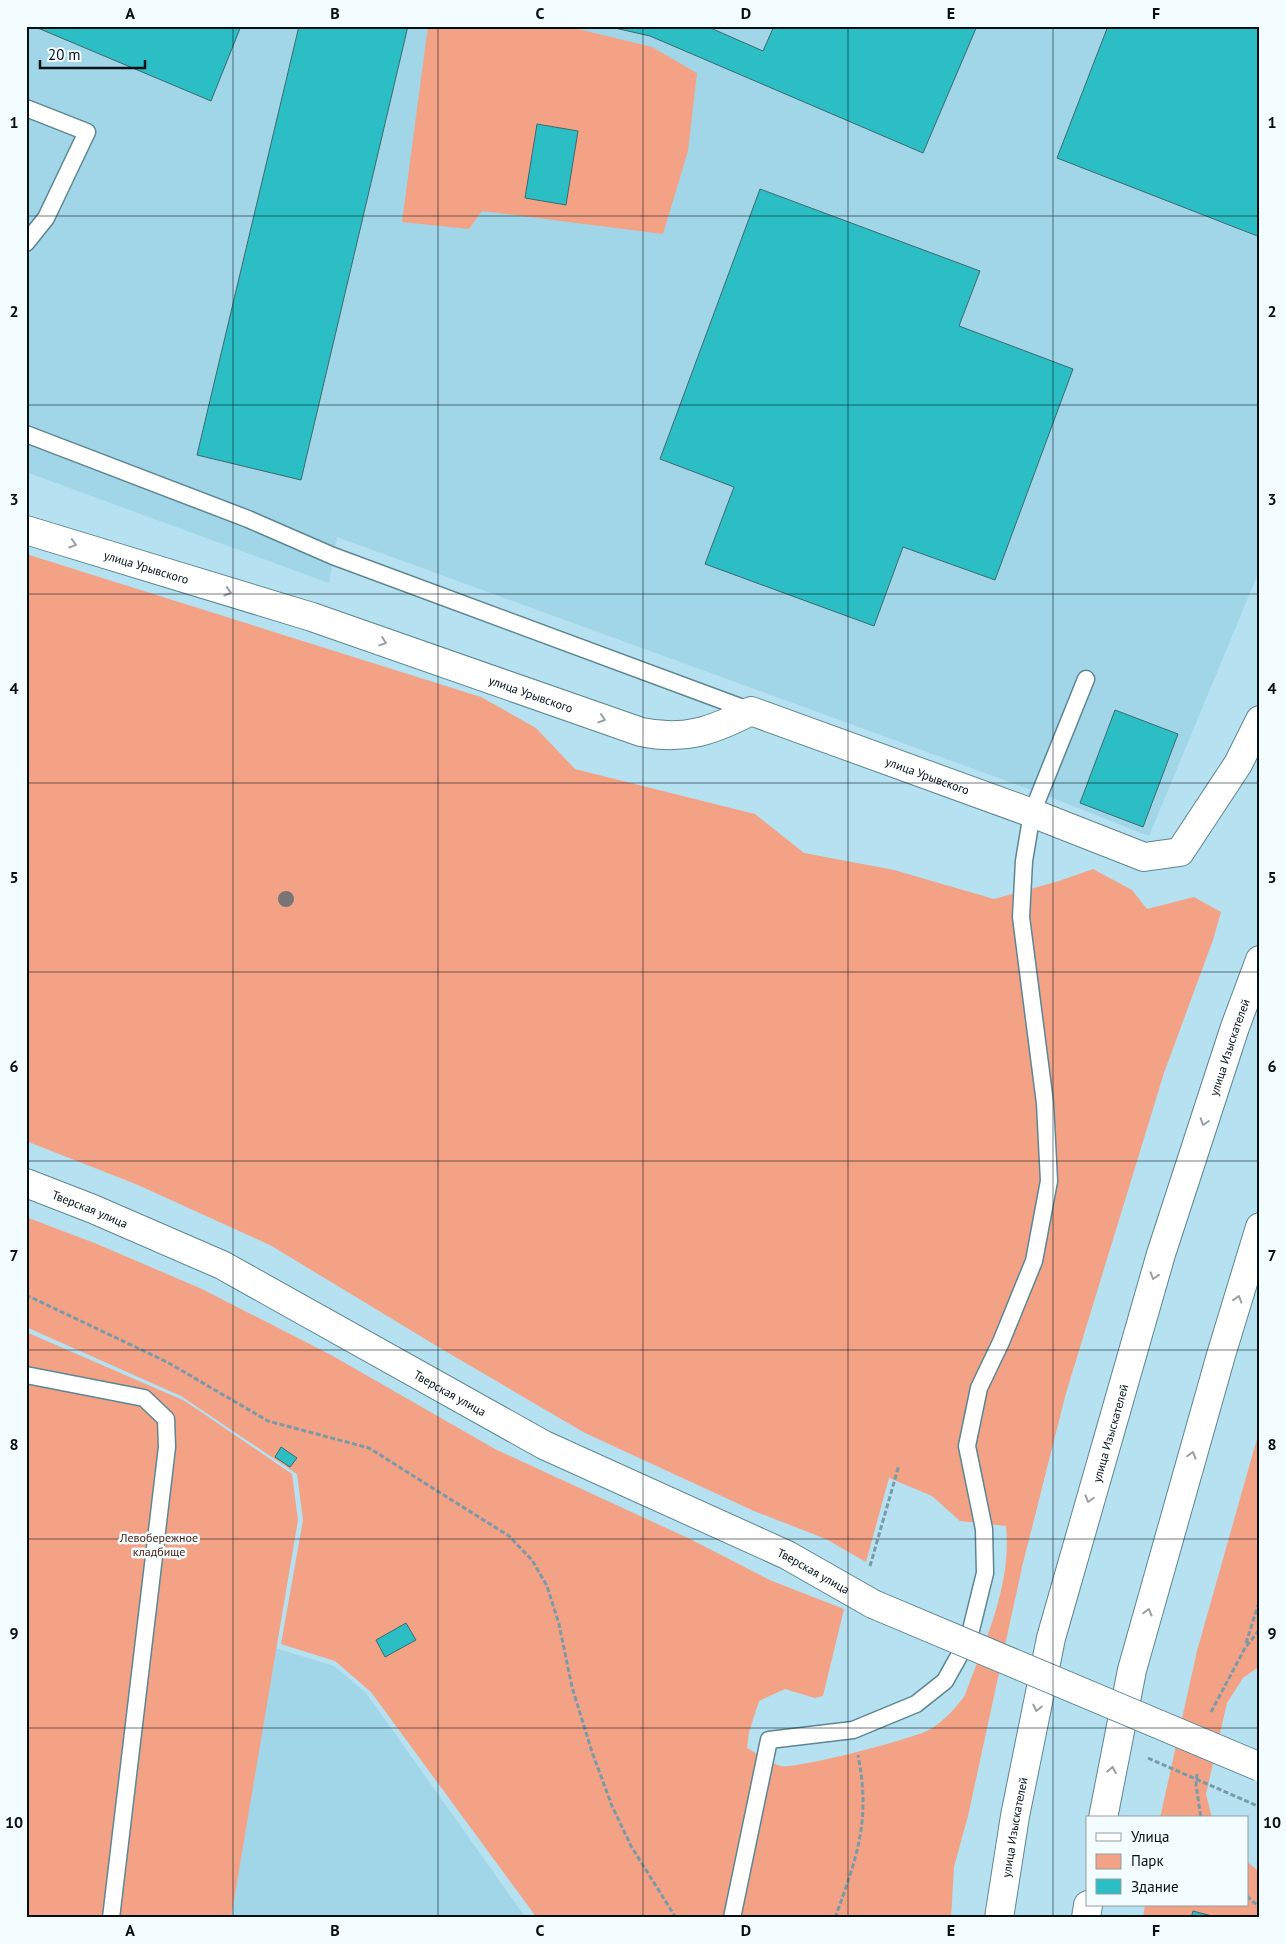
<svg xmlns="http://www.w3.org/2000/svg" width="1286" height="1944" font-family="'PT Sans',sans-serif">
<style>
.built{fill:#a0d6e8}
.green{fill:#f4a286}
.building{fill:#2cbec5;stroke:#3c6a6c}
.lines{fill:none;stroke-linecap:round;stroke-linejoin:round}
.service-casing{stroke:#5c8693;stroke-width:19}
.minor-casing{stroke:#5c8693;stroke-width:30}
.tertiary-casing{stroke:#5c8693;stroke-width:30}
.trunk-casing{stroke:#5c8693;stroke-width:30}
.path{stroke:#799aa6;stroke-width:3;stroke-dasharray:5 2.5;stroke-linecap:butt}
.service{stroke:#fff;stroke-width:16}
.minor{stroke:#fff;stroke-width:28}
.tertiary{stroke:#fff;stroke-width:28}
.trunk{stroke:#fff;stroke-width:28}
.tertiary-bridge-casing{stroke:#5c8693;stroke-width:30;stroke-linecap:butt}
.path-bridge{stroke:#799aa6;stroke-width:3;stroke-dasharray:5 2.5;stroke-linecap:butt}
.tertiary-bridge{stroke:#fff;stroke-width:28}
.tree{fill:#797574}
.oneway{stroke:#9a9fa1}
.grid{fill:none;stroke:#021015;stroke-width:1;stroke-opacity:0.55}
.labels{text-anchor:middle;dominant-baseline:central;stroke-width:5;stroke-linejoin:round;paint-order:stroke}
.street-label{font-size:12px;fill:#021015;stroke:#f3fcff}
.park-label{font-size:12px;fill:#481d0e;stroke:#f3fcff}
.neatline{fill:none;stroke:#021015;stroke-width:2}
.grid-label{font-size:16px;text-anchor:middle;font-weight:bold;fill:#021015}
</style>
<rect width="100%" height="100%" fill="#b5e1f0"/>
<path class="built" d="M26,26H1260V569L1149,836L1040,793L337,537L329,583L26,472Z
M275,1648L334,1666L366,1693L526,1918H231Z"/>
<path class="green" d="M428,26H566L652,47L697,73L688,151L663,234L482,211L469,229L402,222Z
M26,554L481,697L536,728L575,769L755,814L804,853L894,870L994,899L1059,881L1093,869L1132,890L1147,909L1194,897L1221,912L1213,940L1164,1073L1066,1393L1022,1567L968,1816L954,1867L951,1918H537L371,1692L335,1661L281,1644L303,1520L297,1474L181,1396L26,1327V1217L97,1244L202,1289L331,1355L495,1449L690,1539L772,1581L844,1609L823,1696L815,1698L785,1689L759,1701L749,1732L747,1748C757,1753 770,1764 781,1766C798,1769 912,1739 929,1730C943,1722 956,1708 965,1695C985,1641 1012,1585 1006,1526L960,1521L932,1496L889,1478L866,1562L826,1539L754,1511L585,1433L445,1351L270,1245L138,1185L26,1141Z
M26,1332L185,1401L292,1474L298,1520L231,1918H26Z
M1260,1428V1666L1243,1678L1227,1703L1206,1794L1212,1818H1160L1197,1651Z
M1247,1862L1260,1872V1918H1143L1145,1905H1247Z"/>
<path class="building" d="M33,26H241L211,101Z
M299,26H408L301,480L197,455Z
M606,26H706L763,51L774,26H977L923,153L650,36Z
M1108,26H1260V237L1057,158Z
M537,124L578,131L566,205L525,198Z
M760,189L980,271L959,326L1073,369L995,580L903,547L874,626L705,564L734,487L660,459Z
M1115,710L1178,734L1143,827L1080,803Z
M281,1447L297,1458L290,1467L275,1457Z
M406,1623L416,1640L385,1657L376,1640Z
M1193,1911L1212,1916L1211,1918H1191Z"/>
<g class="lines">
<defs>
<path id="service" d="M26,108L87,132L46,218L26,243
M26,434L248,519L333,556L751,711
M26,1375L144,1398L166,1419L167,1447L111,1918
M732,1918L769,1740L853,1730L916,1704L945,1681L969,1638L985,1573L984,1529L967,1446L979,1388L1001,1342L1034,1261L1049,1181L1045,1103L1021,917L1024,861L1032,813L1086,679"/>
<g id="minor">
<path id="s1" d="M26,530L312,617L641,732C684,741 712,731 751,711L1032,813L1144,857L1180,852L1238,764L1260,720"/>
</g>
<g id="tertiary">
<path id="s2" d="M26,1183L93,1209L222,1265L544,1445L787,1555L873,1604"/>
</g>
<g id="trunk">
<path d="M1103,1818L1132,1670L1221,1355L1260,1227"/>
<path id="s3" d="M999,1918L1015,1816L1051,1638L1161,1254L1235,1027L1260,960"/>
<path d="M1086,1918L1088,1905"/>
</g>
</defs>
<use href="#service" class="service-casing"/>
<use href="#minor" class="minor-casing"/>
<use href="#tertiary" class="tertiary-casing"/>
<use href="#trunk" class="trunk-casing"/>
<path class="path" d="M26,1295L167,1362L268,1421L369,1448L509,1536L532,1560L547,1586L559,1624L572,1687L592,1752L612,1806L631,1846L676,1918
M870,1566L899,1465
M1246,1643L1260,1599
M1211,1712L1245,1648L1260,1629
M1197,1774L1196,1785L1201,1818
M1247,1896L1260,1908
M835,1918C857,1857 871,1821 858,1755"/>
<use href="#service" class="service"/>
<use href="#minor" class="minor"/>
<use href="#tertiary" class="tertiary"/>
<use href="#trunk" class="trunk"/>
<defs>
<path id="tertiary-bridge" d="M873,1604L1260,1767"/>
</defs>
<use href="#tertiary-bridge" class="tertiary-bridge-casing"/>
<path class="path-bridge" d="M1148,1758L1260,1807"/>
<use href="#tertiary-bridge" class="tertiary-bridge"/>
</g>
<circle class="tree" cx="286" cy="899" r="8"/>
<defs><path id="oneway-chevron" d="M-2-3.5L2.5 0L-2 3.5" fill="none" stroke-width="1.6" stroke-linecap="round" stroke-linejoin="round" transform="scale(1.25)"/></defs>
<g class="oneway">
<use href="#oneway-chevron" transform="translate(73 544) rotate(17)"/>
<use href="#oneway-chevron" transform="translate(228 592) rotate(17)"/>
<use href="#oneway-chevron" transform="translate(383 642) rotate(19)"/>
<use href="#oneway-chevron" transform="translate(602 719) rotate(18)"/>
<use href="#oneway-chevron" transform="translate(1204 1122) rotate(108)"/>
<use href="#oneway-chevron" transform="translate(1154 1276) rotate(107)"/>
<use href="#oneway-chevron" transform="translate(1238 1299) rotate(-73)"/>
<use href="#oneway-chevron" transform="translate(1192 1455) rotate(-74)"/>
<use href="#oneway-chevron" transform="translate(1089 1499) rotate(106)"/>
<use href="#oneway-chevron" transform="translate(1148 1612) rotate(-75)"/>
<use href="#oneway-chevron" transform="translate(1037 1708) rotate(102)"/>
<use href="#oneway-chevron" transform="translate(1112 1770) rotate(-79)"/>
</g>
<path class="grid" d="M233,26V1918M438,26V1918M643,26V1918M848,26V1918M1053,26V1918M26,216H1260M26,405H1260M26,594H1260M26,783H1260M26,972H1260M26,1161H1260M26,1350H1260M26,1539H1260M26,1728H1260"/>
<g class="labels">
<g class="street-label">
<text stroke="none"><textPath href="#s1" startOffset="126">улица Урывского</textPath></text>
<text stroke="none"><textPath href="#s1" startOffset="531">улица Урывского</textPath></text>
<text stroke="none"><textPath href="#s1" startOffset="950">улица Урывского</textPath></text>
<text stroke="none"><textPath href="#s3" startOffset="902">улица Изыскателей</textPath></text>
<text stroke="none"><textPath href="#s2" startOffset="69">Тверская улица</textPath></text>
<text stroke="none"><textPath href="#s2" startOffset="474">Тверская улица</textPath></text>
<text stroke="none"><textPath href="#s3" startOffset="498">улица Изыскателей</textPath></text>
<text stroke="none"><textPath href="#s2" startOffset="879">Тверская улица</textPath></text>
<text stroke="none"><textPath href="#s3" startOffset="92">улица Изыскателей</textPath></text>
</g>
<g class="park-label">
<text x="159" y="1537">Левобережное<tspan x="159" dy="14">кладбище</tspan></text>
</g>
</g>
<rect width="1286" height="1944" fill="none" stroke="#f3fcff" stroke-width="55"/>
<rect x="1086" y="1816" width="162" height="90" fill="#f3fcff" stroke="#939ea1"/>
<rect x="1096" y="1833" width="25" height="8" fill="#ffffff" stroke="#939ea1"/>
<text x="1131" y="1842" font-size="15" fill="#021015">Улица</text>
<rect x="1096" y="1854" width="25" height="15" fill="#f4a286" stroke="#939ea1"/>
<text x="1131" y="1866" font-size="15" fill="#021015">Парк</text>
<rect x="1096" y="1879" width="25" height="15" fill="#2cbec5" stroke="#939ea1"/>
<text x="1131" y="1892" font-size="15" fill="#021015">Здание</text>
<path d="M40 60v8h105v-8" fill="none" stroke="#021015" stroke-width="2.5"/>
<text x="48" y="60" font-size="15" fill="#021015" stroke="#f3fcff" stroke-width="4" paint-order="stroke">20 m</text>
<rect x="28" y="28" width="1230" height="1888" class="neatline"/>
<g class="grid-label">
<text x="130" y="19">A</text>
<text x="335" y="19">B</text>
<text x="540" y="19">C</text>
<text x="746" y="19">D</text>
<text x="951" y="19">E</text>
<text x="1156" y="19">F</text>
<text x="14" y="128">1</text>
<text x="1272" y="128">1</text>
<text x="14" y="317">2</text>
<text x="1272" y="317">2</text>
<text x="14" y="505">3</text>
<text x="1272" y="505">3</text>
<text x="14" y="694">4</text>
<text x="1272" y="694">4</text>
<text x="14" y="883">5</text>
<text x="1272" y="883">5</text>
<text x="14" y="1072">6</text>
<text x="1272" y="1072">6</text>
<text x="14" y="1261">7</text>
<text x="1272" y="1261">7</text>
<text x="14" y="1450">8</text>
<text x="1272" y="1450">8</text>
<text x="14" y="1639">9</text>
<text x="1272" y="1639">9</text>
<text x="14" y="1828">10</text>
<text x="1272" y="1828">10</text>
<text x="130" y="1936">A</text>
<text x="335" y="1936">B</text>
<text x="540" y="1936">C</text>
<text x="746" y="1936">D</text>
<text x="951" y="1936">E</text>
<text x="1156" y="1936">F</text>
</g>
</svg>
